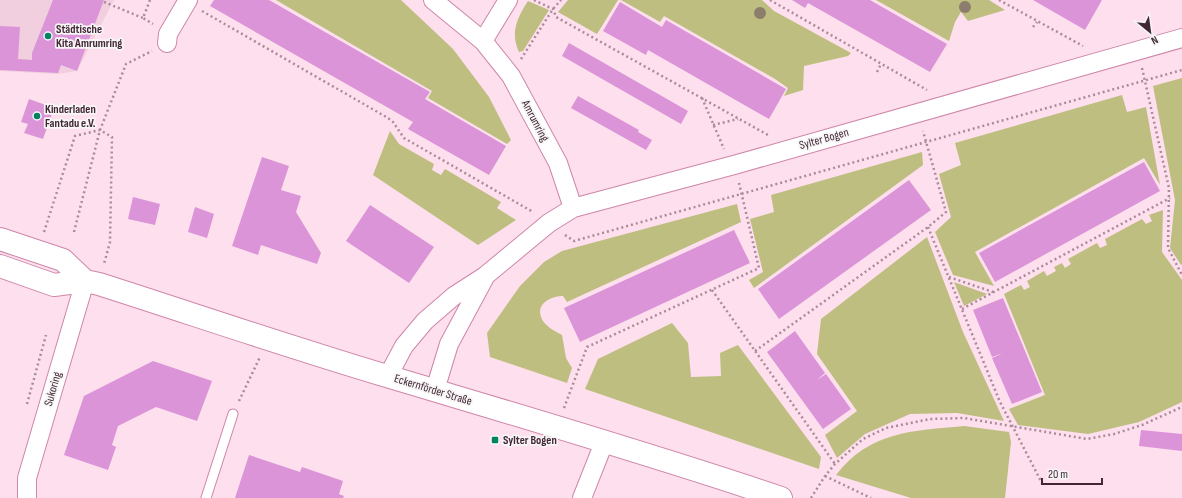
<svg xmlns="http://www.w3.org/2000/svg" width="1182" height="498" font-family="'Sofia Sans Condensed',sans-serif">
<style>
.built{fill:#f1cfdf}
.green{fill:#bdbe7f}
.building{fill:#da94d7}
.lines{fill:none;stroke-linecap:round;stroke-linejoin:round}
.lane-casing{stroke:#ce86aa;stroke-width:11}
.street-casing{stroke:#ce86aa;stroke-width:20}
.secondary-casing{stroke:#ce86aa;stroke-width:24}
.path{stroke:#a98b99;stroke-width:2.5;stroke-dasharray:2 3;stroke-linecap:butt}
.lane{stroke:#fff;stroke-width:9}
.street{stroke:#fff;stroke-width:18}
.secondary{stroke:#fff;stroke-width:22}
.tree{fill:#8c7e6c}
.poi-dot{fill:#038262;stroke:#f6f6f6;stroke-width:1.5}
.labels{text-anchor:middle;dominant-baseline:central;stroke-width:3.5;stroke-linejoin:round;paint-order:stroke}
.poi-label{font-size:12px;font-weight:bold;fill:#432635;stroke:#f6f6f6;text-anchor:start}
.street-label{font-size:12px;fill:#432635;stroke:#f6f6f6}
</style>
<rect width="100%" height="100%" fill="#fedfed"/>
<path class="built" d="M0,0H114L77,71L58,74L0,71Z"/>
<path class="green" d="M276,0H401L453,49L489,97L511,140L507,144L428,98L432,91Z
M568,0H618L597,34L558,12Z
M621,0H762L774,11L851,53L848,56L804,66L803,90L784,96L788,88L775,79L664,16L660,22Z
M876,0H989L1005,10L968,21L961,12L955,22L949,41Z
M528,1L549,10L523,51L519,52C510,33 517,18 528,1Z
M1182,78V264L1181,265L1170,248L1175,200L1153,86Z
M1122,95L1127,112L1146,107L1160,185L1144,158L975,252L994,286L953,275L935,232L951,217L939,174L961,165L955,143Z
M390,131L399,144L434,164L432,170L441,175L445,169L501,202L497,208L516,220L478,245L373,175Z
M922,152L923,165L754,288L749,280L763,272L750,219L774,212L771,195Z
M737,204L741,222L567,302L563,296C552,296 536,303 541,317C544,326 555,331 562,335L566,358L572,368L567,383L490,357L487,333L520,286L544,262L562,251Z
M1163,210L1162,252L1182,280V402L1139,422L1088,434L1018,425L1009,409L1045,395L1004,294L1021,285L1024,290L1030,287L1027,281L1044,271L1047,276L1056,271L1054,267L1062,263L1065,268L1071,264L1068,259L1097,243L1100,248L1107,245L1105,239L1142,219L1146,224L1152,221L1149,215Z
M927,237L963,332L1004,421L957,413L910,414L865,434L837,458L825,435L857,411L817,354L821,319Z
M954,282L987,294L964,306Z
M672,323L688,343L691,377L721,376L720,353L738,345L821,457L819,469L585,389L598,359Z
M964,426L1009,432L1011,442L1005,498H911L836,475C870,431 912,431 964,426Z"/>
<path class="building" d="M53,0H104L77,71L61,65L58,73L0,70V26L20,27L18,59L32,60V53Z
M214,0H269L430,92L425,99L506,146L489,175L408,129L413,122L210,6Z
M792,0H870L947,44L930,72L808,3L805,8Z
M1033,0H1102L1085,30Z
M620,2L662,27L666,20L786,89L769,119L648,50L646,55L603,31Z
M569,43L688,111L681,124L562,56Z
M578,96L639,130L638,132L652,140L646,150L571,108Z
M29,99L54,108L43,139L24,133L28,124L21,122Z
M262,157L289,166L281,190L301,196L296,212L321,253L317,264L261,245L258,255L232,246Z
M1144,162L1160,191L995,282L979,253Z
M909,180L931,210L779,319L758,289Z
M133,197L160,204L155,225L128,219Z
M370,205L434,247L409,283L346,241Z
M195,207L214,214L207,238L188,232Z
M734,230L750,263L580,342L564,308Z
M1003,298L1042,392L1012,404L992,358L1003,353L992,357L973,310Z
M795,331L825,373L817,380L826,374L851,409L823,429L767,352Z
M153,361L212,381L197,421L156,407L118,426L112,445L116,447L108,470L64,455L84,396Z
M1141,430L1182,434V451L1139,446Z
M249,455L300,472L302,467L343,481L339,494L344,496L343,498H235Z"/>
<g class="lines">
<defs>
<path id="lane" d="M206,498L233,414"/>
<path id="street" d="M433,0L483,41L511,76L558,163L573,208
M483,41L508,0
M167,43L168,34L188,0
M388,376L404,346L425,321L454,296L485,276L549,223L573,208L734,165L1182,38
M435,390L449,344L485,277
M27,498V478L85,281
M582,498L605,440"/>
<path id="secondary" d="M0,239L63,260L85,281
M0,266L54,285L85,281L99,284C196,315 292,348 390,377C520,416 651,454 781,498"/>
</defs>
<use href="#lane" class="lane-casing"/>
<use href="#street" class="street-casing"/>
<use href="#secondary" class="secondary-casing"/>
<path class="path" d="M150,0L143,18L153,24
M534,0L553,9L556,17L768,135
M770,0L927,90
M999,0L1083,46
M104,2L143,18
M202,11L388,118L393,122L404,138L533,212
M1033,27L1037,22
M521,59L553,9L561,0
M1142,68L1169,188L1168,248L1182,275
M877,72L881,64
M702,98L724,149
M713,125L738,119
M928,227L1000,402L1044,487
M44,232L75,136L100,130L112,137L110,242L104,264
M74,232L100,130L126,64L152,51
M565,235L574,241L1182,70
M949,277L993,292
M712,290L835,464
M962,309L1170,198
M755,351L928,227L946,212L923,131
M239,401L260,357
M27,404L46,335
M564,408L587,347L759,268L739,183
M825,476L871,498
M811,498L825,476L835,464L863,439L886,428L930,419L964,418L1087,439L1114,434L1142,425L1182,407"/>
<use href="#lane" class="lane"/>
<use href="#street" class="street"/>
<use href="#secondary" class="secondary"/>
</g>
<g class="tree">
<circle cx="965" cy="7" r="6"/>
<circle cx="760" cy="13" r="6"/>
</g>
<g class="poi-dot">
<circle cx="48" cy="36" r="4"/>
<circle cx="37" cy="116" r="4"/>
<rect x="491" y="436" width="8" height="8" rx="2"/>
</g>
<g class="labels">
<g class="poi-label">
<text x="56" y="29">Städtische<tspan x="56" dy="14">Kita Amrumring</tspan></text>
<text x="45" y="109">Kinderladen<tspan x="45" dy="14">Fantadu e.V.</tspan></text>
<text x="503" y="440">Sylter Bogen</text>
</g>
<g class="street-label">
<text transform="translate(535 121) rotate(62)">Amrumring</text>
<text transform="translate(824 139) rotate(-16)">Sylter Bogen</text>
<text transform="translate(53 389) rotate(-74)">Sukoring</text>
<text transform="translate(433 390) rotate(17)">Eckernförder Straße</text>
</g>
</g>
<g transform="translate(1150 32) rotate(151)" stroke="#f6f6f6" stroke-width="3" paint-order="stroke">
<path d="M0-3L7 15L0 10L-7 15Z" fill="#432635"/>
<text y="-6" font-size="11" font-weight="bold" text-anchor="middle" fill="#432635">N</text>
</g>
<path d="M1042 478v6h60v-6" fill="none" stroke="#432635" stroke-width="2"/>
<text x="1048" y="478" font-size="12" fill="#432635" stroke="#f6f6f6" stroke-width="3" paint-order="stroke">20 m</text>
</svg>
